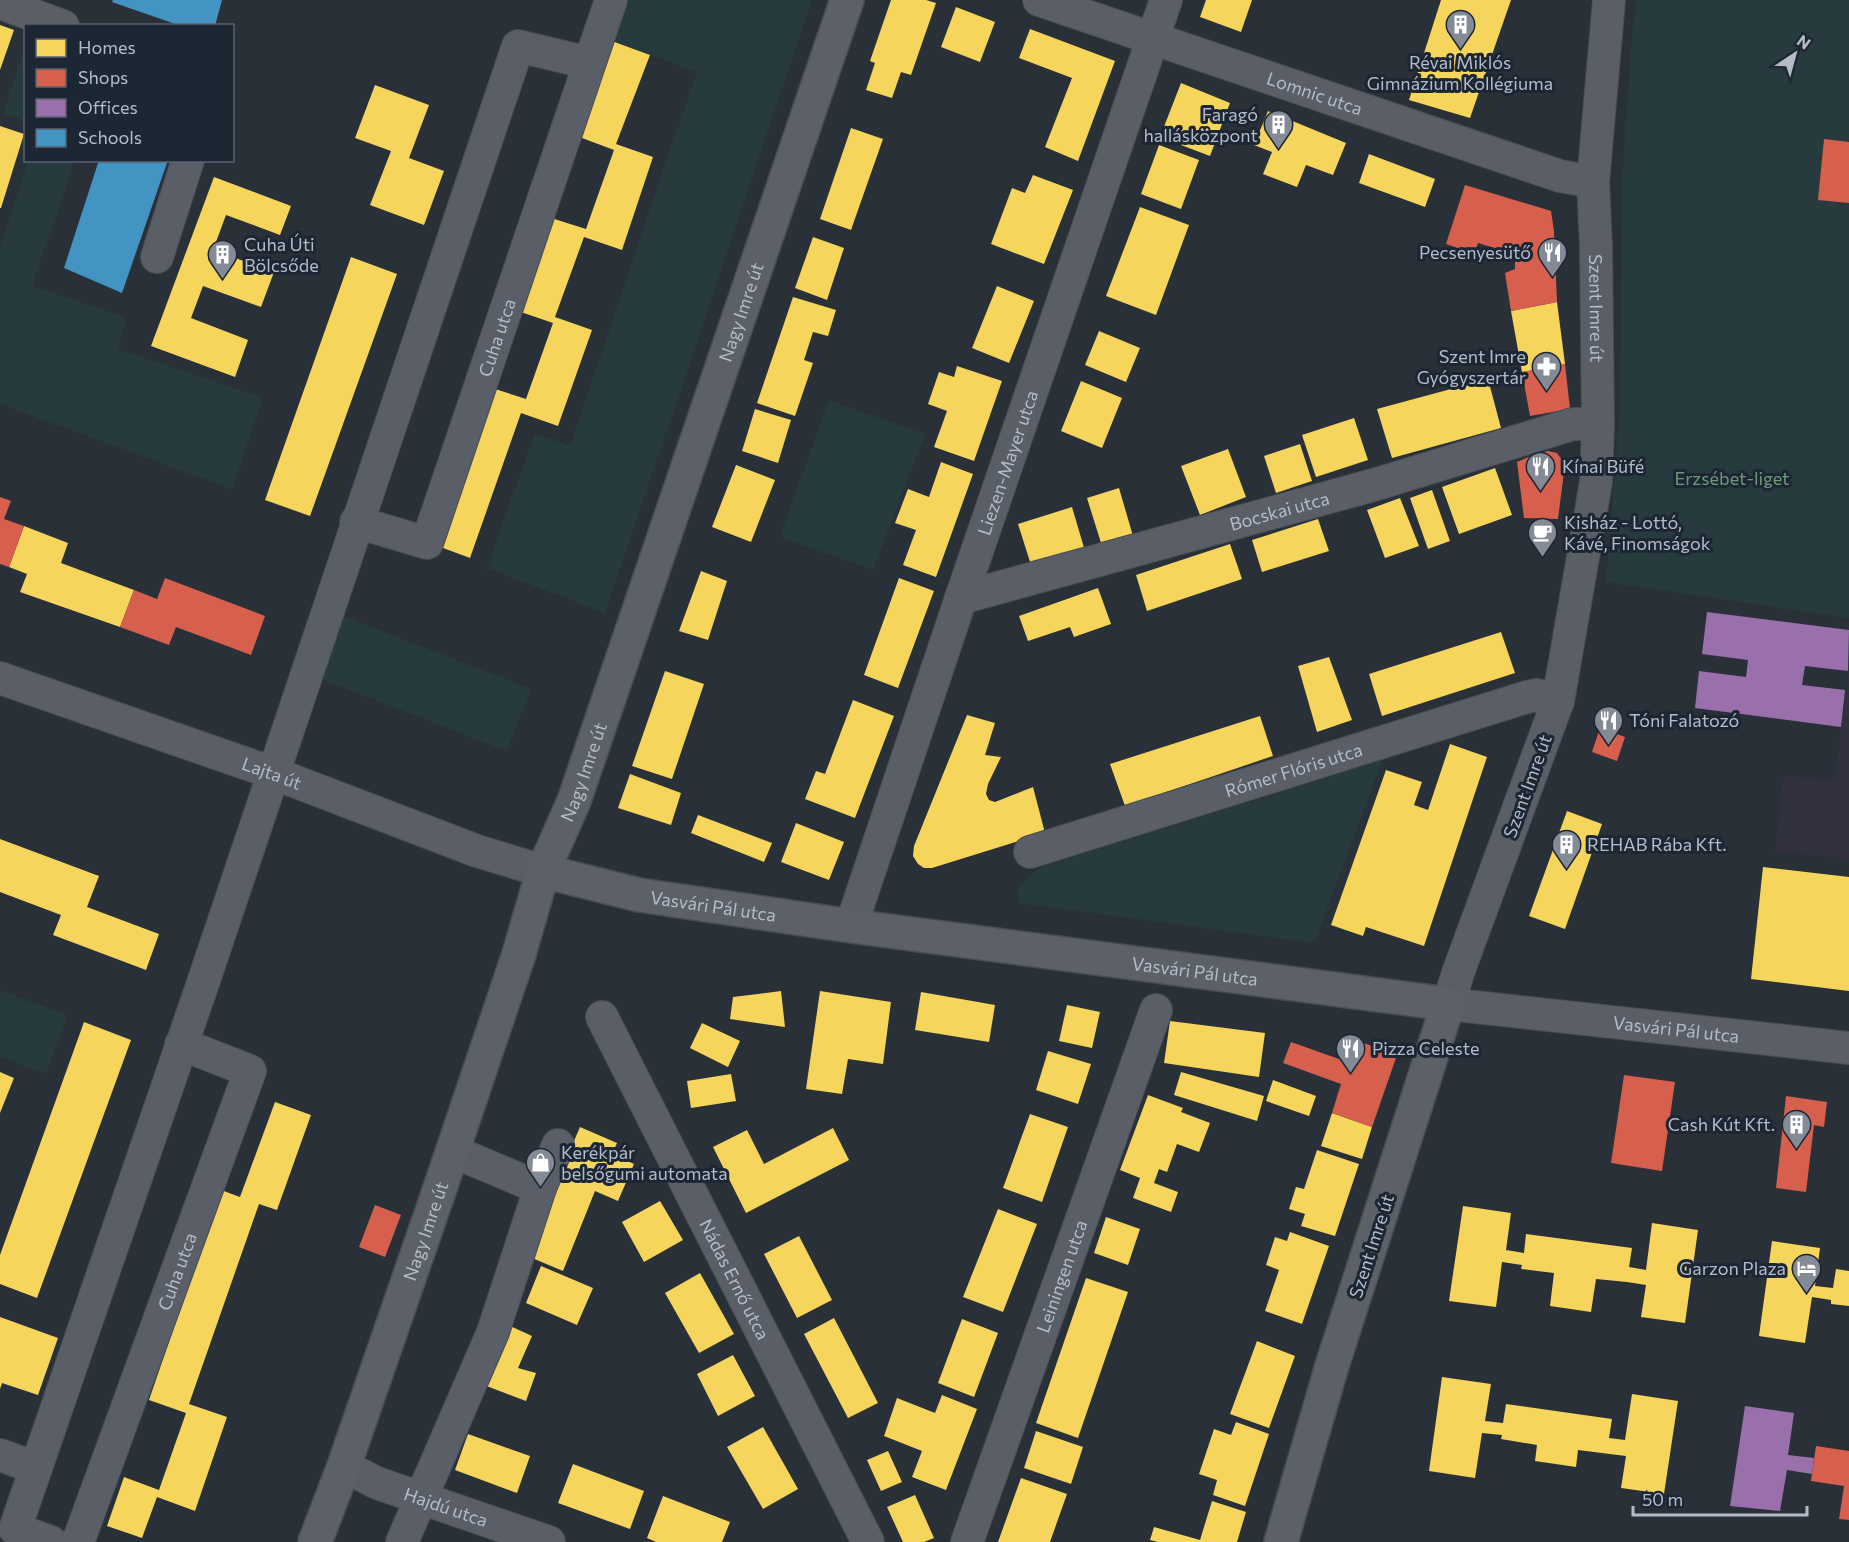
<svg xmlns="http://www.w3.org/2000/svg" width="1849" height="1542" font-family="Commissioner,sans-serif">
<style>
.medical{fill:#31303e}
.green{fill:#273a3e}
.homes{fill:#f6d55c}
.shops{fill:#d6604d}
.offices{fill:#9970ab}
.schools{fill:#4393c3}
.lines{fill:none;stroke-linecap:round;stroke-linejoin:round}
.minor-casing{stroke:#484c53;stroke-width:34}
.major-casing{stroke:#484c55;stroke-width:36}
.minor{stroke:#5a5e66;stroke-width:32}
.major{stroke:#5c6168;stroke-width:33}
.labels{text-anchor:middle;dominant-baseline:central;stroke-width:6;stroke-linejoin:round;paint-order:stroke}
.poi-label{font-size:18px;fill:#b4bcc9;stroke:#1d2633;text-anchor:start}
.street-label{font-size:18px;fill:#b4bcc9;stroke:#1d2633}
.park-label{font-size:18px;fill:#6b9a76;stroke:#1d2633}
</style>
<rect width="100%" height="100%" fill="#2a3038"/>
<path class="medical" d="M1849,661V859L1775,851L1783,776L1835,780Z"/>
<path class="green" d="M622,0H812L605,613L487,568L535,433L570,446L697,72L609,40Z
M1637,0H1849V618L1606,582L1620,410L1622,183L1632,36Z
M25,47V121L3,113Z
M28,161H74L32,286L127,318L117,349L263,398L232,489L0,404V249Z
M829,400L925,434L873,570L780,537Z
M335,613L531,689L507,751L313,676Z
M1384,757L1314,943L1019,903L1018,887L1040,867L1364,766Z
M0,990L67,1015L46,1074L0,1056Z"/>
<path class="homes" d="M891,0H926L936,3L911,75L901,72L892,98L866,90L875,63L870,61Z
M1206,0H1252L1241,32L1200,17Z
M1441,0H1511L1470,118L1409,100Z
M956,7L995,22L980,62L941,47Z
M0,25L14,30L0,70Z
M1030,29L1115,61L1078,161L1045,147L1072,78L1019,58Z
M609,40L650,55L616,144L653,157L622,250L584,237L555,317L592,330L558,426L521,413L470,558L435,545L489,387L526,399L553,323L515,310L548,217L586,229L614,150L574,135Z
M1181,83L1230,103L1210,156L1160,137Z
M375,85L429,105L409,158L444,171L424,225L370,205L391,151L355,138Z
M1268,111L1346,143L1333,175L1306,165L1297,187L1263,174L1272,152L1254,145Z
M0,126L24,134L1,208H0Z
M851,128L883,139L851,230L820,219Z
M1159,145L1199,160L1181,209L1141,194Z
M1369,154L1435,179L1425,207L1359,183Z
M1033,175L1073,190L1044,264L991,244L1012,188L1025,193Z
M214,177L291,206L280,235L226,215L213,250L274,272L261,307L203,286L191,318L248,340L235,377L151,346Z
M1140,207L1189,225L1156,315L1106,296Z
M813,237L844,248L827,300L795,288Z
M351,257L397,274L310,516L265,500Z
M997,286L1034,301L1009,363L972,348Z
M793,297L836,310L828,336L813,332L804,360L813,363L795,416L757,403Z
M1557,302L1565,364L1522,372L1511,311Z
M1099,331L1140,348L1126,382L1085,365Z
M957,366L1002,381L974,461L934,447L947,411L928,404L939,372L954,377Z
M1488,379L1501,428L1392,458L1377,409Z
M1081,381L1122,398L1102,448L1061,431Z
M755,409L791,420L778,463L742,451Z
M1354,418L1368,460L1316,477L1302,435Z
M1300,444L1312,481L1276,493L1264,456Z
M1228,449L1246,497L1200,515L1181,466Z
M941,462L973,474L936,577L903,565L916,530L895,523L908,489L929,497Z
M736,465L775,480L751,542L712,527Z
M1495,468L1512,515L1459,534L1442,487Z
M1119,488L1133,536L1102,546L1087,498Z
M1432,490L1450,541L1428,549L1410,498Z
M1400,498L1419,546L1385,558L1367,510Z
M1072,507L1085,551L1032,568L1018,524Z
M1318,519L1329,551L1262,572L1252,540Z
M24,526L68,543L61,563L134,590L120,627L20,592L27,574L9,567Z
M1230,544L1242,579L1147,611L1136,575Z
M701,571L727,581L708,640L679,631Z
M899,578L934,591L898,688L864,675Z
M1098,588L1111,624L1074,637L1070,627L1028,641L1019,616Z
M1501,632L1515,673L1382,716L1369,674Z
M1329,657L1352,720L1317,732L1298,666Z
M665,671L704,684L672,779L632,766Z
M853,700L894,716L855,818L805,799L816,771L825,774Z
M967,715L995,723L985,755L1001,757L988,784L986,794L989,800L995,802L1033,787L1045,833L932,868H924L918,864L913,856L914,846Z
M1260,716L1273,756L1125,806L1110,764Z
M1450,744L1487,757L1424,946L1366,927L1363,936L1331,925L1386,770L1422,782L1414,805L1428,810Z
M630,774L681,793L671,825L618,808Z
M1567,811L1602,824L1565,929L1529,916Z
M698,815L772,843L764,862L691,833Z
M796,823L844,842L829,880L781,862Z
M0,839L99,876L87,907L159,934L146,970L53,935L61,915L0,892Z
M1763,867L1849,877V991L1751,979Z
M781,991L785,1027L730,1019L733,997Z
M820,991L891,1002L883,1064L848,1059L842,1094L806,1089Z
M921,992L995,1005L989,1042L915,1030Z
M1067,1005L1100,1012L1092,1048L1059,1041Z
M1170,1021L1265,1033L1259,1077L1164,1063Z
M84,1022L131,1040L37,1298L0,1284V1255Z
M702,1023L740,1041L728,1067L690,1048Z
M1048,1051L1091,1064L1078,1104L1036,1090Z
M0,1072L14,1078L0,1113Z
M1181,1072L1264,1096L1257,1121L1174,1095Z
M731,1074L736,1101L691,1108L687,1081Z
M1273,1080L1316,1096L1309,1116L1266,1101Z
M1148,1095L1183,1108L1181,1112L1210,1123L1199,1152L1177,1144L1167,1172L1159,1169L1154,1183L1178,1192L1171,1212L1133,1198L1140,1178L1120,1170Z
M275,1102L311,1115L277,1210L259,1204L189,1404L227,1417L195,1511L157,1497L142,1538L107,1526L124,1477L159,1490L186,1413L149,1400L221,1190L240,1197Z
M1332,1113L1372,1127L1362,1159L1321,1146Z
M1030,1114L1068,1127L1042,1202L1003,1188Z
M580,1127L617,1143L612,1154L634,1164L618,1201L595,1191L563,1271L525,1255Z
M833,1128L849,1160L746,1213L713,1147L747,1130L764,1164Z
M1317,1150L1359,1164L1335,1236L1301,1226L1305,1214L1289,1209L1296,1187L1304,1189Z
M660,1201L683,1240L644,1262L622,1222Z
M1463,1206L1511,1213L1506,1250L1524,1253L1526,1234L1632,1248L1629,1267L1646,1270L1652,1223L1698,1230L1685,1323L1641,1317L1646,1285L1627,1282L1596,1279L1591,1312L1550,1306L1554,1273L1521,1269L1522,1265L1502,1262L1496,1307L1449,1301Z
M998,1209L1037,1224L1003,1312L963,1297Z
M1106,1217L1140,1229L1128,1265L1094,1253Z
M1290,1232L1329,1246L1302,1324L1265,1311L1279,1270L1266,1265L1275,1237L1287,1241Z
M799,1236L832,1300L797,1318L764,1254Z
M1772,1241L1820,1248L1815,1286L1833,1288L1836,1269L1849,1271V1306L1831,1304V1300L1812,1297L1805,1343L1759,1336Z
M541,1266L593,1288L577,1325L526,1303Z
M700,1273L734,1334L699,1353L665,1293Z
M1086,1278L1128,1292L1078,1438L1036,1423Z
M0,1317L58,1338L38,1395L2,1383L0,1389Z
M834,1318L878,1403L848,1418L804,1334Z
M962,1319L998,1333L974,1397L938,1383Z
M508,1325L532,1336L518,1368L536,1373L526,1401L484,1385Z
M1257,1341L1295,1356L1269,1428L1230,1414Z
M733,1355L755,1396L718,1416L697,1374Z
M1442,1377L1491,1384L1485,1421L1503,1423L1506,1404L1612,1419L1609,1438L1625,1440L1632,1394L1678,1401L1664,1494L1621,1488L1626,1456L1578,1450L1576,1467L1535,1461L1537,1445L1501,1439L1502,1435L1482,1433L1475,1478L1429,1471Z
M942,1395L977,1409L946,1490L912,1477L922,1451L884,1436L897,1398L935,1413Z
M1236,1422L1269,1434L1245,1506L1213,1495L1217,1480L1199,1474L1214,1429L1231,1435Z
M763,1427L798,1489L763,1509L727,1447Z
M1036,1431L1083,1447L1071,1484L1024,1468Z
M468,1434L530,1456L517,1493L455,1470Z
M888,1451L902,1482L881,1491L867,1460Z
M573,1464L644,1491L630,1529L558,1503Z
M1021,1478L1067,1494L1050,1542H998Z
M915,1495L934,1538L924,1542H903L887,1507Z
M663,1496L730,1522L722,1542H656L647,1538Z
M1212,1501L1246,1512L1237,1542H1158L1150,1540L1154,1527L1200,1540Z"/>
<path class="shops" d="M1824,139L1849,142V203L1818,200Z
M1465,185L1551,211L1554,231L1557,302L1511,311L1505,273L1515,269V254L1478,243L1474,254L1446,244Z
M1565,364L1570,409L1530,416L1522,372Z
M1548,451L1557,453L1565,464L1558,519L1524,518L1517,462L1531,456Z
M0,497L11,501L4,519L24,526L9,567L0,564Z
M165,578L265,616L251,655L176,627L169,645L120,627L134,590L157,599Z
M1600,728L1625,737L1617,761L1592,752Z
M1347,1037L1397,1055L1372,1127L1332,1113L1341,1084L1283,1063L1291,1042L1339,1059Z
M1624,1075L1675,1082L1662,1171L1611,1163Z
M1786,1096L1827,1102L1824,1127L1814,1125L1806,1192L1776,1188Z
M375,1205L401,1215L385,1257L359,1247Z
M1816,1446L1849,1451V1520L1839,1519L1844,1486L1811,1481Z"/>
<path class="offices" d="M1707,612L1849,630L1848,671L1805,666L1802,685L1845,690L1841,727L1695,708L1699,671L1746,677L1748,660L1702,654Z
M1745,1406L1794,1413L1788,1455L1814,1458L1812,1474L1787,1470L1780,1511L1730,1506Z"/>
<path class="schools" d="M113,0H222L215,26H181L112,2Z
M99,160H168L122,293L64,268Z"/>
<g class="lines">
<defs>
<g id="minor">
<path id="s1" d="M1039,0L1560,176L1593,182"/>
<path id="s2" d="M1609,0L1593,182L1596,247L1598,424L1596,482L1558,701L1459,970L1448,1004L1849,1048"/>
<path d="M0,3L63,26"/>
<path d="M157,257L188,160"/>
<path id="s3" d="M356,522L427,543L611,0"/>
<path id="s4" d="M961,598L1377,484L1573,424H1598"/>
<path id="s5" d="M0,678L273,773L477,851L543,871"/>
<path id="s6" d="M1030,852L1527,697L1537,695L1558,701"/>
<path id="s7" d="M851,926L961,598L1166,0"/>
<path id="s8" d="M602,1017L868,1542"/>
<path d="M452,1151L540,1188"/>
<path d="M0,1455L36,1468"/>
<path id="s9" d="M344,1466L377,1483L549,1542"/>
<path d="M51,1542L15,1529L203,983L518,46L589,63"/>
<path id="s10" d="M78,1542L250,1071L181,1044"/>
<path d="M402,1542L493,1332L540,1188L558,1145"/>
<path id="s11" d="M967,1542L1156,1010"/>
</g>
<g id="major">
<path id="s12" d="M543,871L639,895L851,926L1448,1004L1331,1369L1281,1542"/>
<path id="s13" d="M315,1542L344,1466L437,1197L519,954L543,871L574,801L847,0"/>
</g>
</defs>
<use href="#minor" class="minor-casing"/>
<use href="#major" class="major-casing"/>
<use href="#minor" class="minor"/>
<use href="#major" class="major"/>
</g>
<defs>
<symbol id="building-pin" viewBox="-11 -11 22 30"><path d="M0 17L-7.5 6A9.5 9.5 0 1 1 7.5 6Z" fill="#848b96" stroke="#1d2633"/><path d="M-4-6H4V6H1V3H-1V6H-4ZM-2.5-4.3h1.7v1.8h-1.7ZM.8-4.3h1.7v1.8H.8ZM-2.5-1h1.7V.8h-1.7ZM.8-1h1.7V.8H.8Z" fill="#fff"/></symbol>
<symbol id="restaurant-pin" viewBox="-11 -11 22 30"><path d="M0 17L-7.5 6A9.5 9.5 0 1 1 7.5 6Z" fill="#848b96" stroke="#1d2633"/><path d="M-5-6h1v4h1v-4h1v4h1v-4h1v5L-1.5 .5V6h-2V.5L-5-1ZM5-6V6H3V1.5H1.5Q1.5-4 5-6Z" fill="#fff"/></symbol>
<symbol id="pharmacy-pin" viewBox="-11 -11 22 30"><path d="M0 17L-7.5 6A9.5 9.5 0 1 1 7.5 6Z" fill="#848b96" stroke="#1d2633"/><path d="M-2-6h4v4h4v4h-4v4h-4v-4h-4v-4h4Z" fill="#fff"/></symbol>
<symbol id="cafe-pin" viewBox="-11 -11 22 30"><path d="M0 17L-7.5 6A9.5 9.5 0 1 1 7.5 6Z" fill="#848b96" stroke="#1d2633"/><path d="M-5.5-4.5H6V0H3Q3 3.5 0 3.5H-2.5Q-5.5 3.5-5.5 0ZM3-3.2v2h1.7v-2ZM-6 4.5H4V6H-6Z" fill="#fff"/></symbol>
<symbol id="shop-pin" viewBox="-11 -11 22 30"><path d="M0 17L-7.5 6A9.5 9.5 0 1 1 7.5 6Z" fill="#848b96" stroke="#1d2633"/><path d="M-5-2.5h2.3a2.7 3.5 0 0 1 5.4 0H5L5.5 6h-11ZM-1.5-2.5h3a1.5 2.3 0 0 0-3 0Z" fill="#fff"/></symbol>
<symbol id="hotel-pin" viewBox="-11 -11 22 30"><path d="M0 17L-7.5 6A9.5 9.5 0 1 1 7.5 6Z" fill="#848b96" stroke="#1d2633"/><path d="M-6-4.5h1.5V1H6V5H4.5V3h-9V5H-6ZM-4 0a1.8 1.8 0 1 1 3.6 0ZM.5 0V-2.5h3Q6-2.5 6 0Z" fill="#fff"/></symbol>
</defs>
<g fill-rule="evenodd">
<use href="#building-pin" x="1444" y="8" width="33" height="45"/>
<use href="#building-pin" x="1262" y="108" width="33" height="45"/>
<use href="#restaurant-pin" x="1536" y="236" width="33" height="45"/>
<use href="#building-pin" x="206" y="238" width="33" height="45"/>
<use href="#pharmacy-pin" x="1530" y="350" width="33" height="45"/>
<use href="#restaurant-pin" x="1524" y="450" width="33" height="45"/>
<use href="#cafe-pin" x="1526" y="516" width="33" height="45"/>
<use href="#restaurant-pin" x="1592" y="704" width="33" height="45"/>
<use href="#building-pin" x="1550" y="828" width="33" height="45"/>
<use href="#restaurant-pin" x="1334" y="1032" width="33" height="45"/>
<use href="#building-pin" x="1780" y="1108" width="33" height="45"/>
<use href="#shop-pin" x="524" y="1146" width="33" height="45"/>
<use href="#hotel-pin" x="1790" y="1252" width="33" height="45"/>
</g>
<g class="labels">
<g class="poi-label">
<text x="1460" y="62" text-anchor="middle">Révai Miklós<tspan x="1460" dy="21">Gimnázium Kollégiuma</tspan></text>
<text x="1258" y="114" text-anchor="end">Faragó<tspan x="1258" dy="21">hallásközpont</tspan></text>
<text x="244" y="244">Cuha Úti<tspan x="244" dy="21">Bölcsőde</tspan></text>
<text x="1531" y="252" text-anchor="end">Pecsenyesütő</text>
<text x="1526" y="356" text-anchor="end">Szent Imre<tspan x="1526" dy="21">Gyógyszertár</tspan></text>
<text x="1562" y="466">Kínai Büfé</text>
<text x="1564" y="522">Kisház - Lottó,<tspan x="1564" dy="21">Kávé, Finomságok</tspan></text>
<text x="1629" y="720">Tóni Falatozó</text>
<text x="1587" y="844">REHAB Rába Kft.</text>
<text x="1372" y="1048">Pizza Celeste</text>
<text x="1775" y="1124" text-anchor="end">Cash Kút Kft.</text>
<text x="561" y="1152">Kerékpár<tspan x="561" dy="21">belsőgumi automata</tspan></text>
<text x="1786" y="1268" text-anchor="end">Garzon Plaza</text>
</g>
<g class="street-label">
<text stroke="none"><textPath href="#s1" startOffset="291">Lomnic utca</textPath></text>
<text stroke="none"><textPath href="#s2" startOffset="309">Szent Imre út</textPath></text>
<text stroke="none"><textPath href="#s13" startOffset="1302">Nagy Imre út</textPath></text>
<text stroke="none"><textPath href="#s3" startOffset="291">Cuha utca</textPath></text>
<text stroke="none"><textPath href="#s7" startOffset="489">Liezen-Mayer utca</textPath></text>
<text stroke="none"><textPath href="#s4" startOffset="330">Bocskai utca</textPath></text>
<text stroke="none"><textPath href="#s6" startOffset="276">Rómer Flóris utca</textPath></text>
<text stroke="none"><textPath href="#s13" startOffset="816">Nagy Imre út</textPath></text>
<text stroke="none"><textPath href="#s5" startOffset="288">Lajta út</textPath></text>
<text transform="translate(1527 786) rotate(-70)">Szent Imre út</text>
<text stroke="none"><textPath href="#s12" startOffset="174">Vasvári Pál utca</textPath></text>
<text stroke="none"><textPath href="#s12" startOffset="660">Vasvári Pál utca</textPath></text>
<text stroke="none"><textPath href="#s2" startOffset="1257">Vasvári Pál utca</textPath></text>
<text stroke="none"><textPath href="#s13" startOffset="330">Nagy Imre út</textPath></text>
<text transform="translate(1371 1246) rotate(-72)">Szent Imre út</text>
<text stroke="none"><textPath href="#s10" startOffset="288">Cuha utca</textPath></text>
<text stroke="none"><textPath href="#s11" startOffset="282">Leiningen utca</textPath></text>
<text stroke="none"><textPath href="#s8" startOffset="294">Nádas Ernő utca</textPath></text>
<text stroke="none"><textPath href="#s9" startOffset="110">Hajdú utca</textPath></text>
</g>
<g class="park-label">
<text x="1732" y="478">Erzsébet-liget</text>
</g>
</g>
<rect x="24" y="24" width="210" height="138" fill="#1d2633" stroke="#59626f" stroke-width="1.5"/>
<rect x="36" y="39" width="30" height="18" fill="#f6d55c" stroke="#59626f" stroke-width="1.5"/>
<text x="78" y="54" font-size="18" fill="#b4bcc9">Homes</text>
<rect x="36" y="69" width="30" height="18" fill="#d6604d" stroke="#59626f" stroke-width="1.5"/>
<text x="78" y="84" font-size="18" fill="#b4bcc9">Shops</text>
<rect x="36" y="99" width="30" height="18" fill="#9970ab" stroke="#59626f" stroke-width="1.5"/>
<text x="78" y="114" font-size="18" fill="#b4bcc9">Offices</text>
<rect x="36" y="129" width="30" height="18" fill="#4393c3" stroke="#59626f" stroke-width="1.5"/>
<text x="78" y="144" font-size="18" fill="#b4bcc9">Schools</text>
<g transform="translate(1795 54) rotate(36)" stroke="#1d2633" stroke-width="4.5" paint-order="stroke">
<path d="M0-4.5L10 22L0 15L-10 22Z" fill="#b4bcc9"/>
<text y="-9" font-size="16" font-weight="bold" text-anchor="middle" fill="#b4bcc9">N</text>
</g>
<path d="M1633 1506v9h174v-9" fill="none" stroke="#b4bcc9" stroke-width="3"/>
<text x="1642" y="1506" font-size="18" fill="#b4bcc9" stroke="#1d2633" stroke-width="4.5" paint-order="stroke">50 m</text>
</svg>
